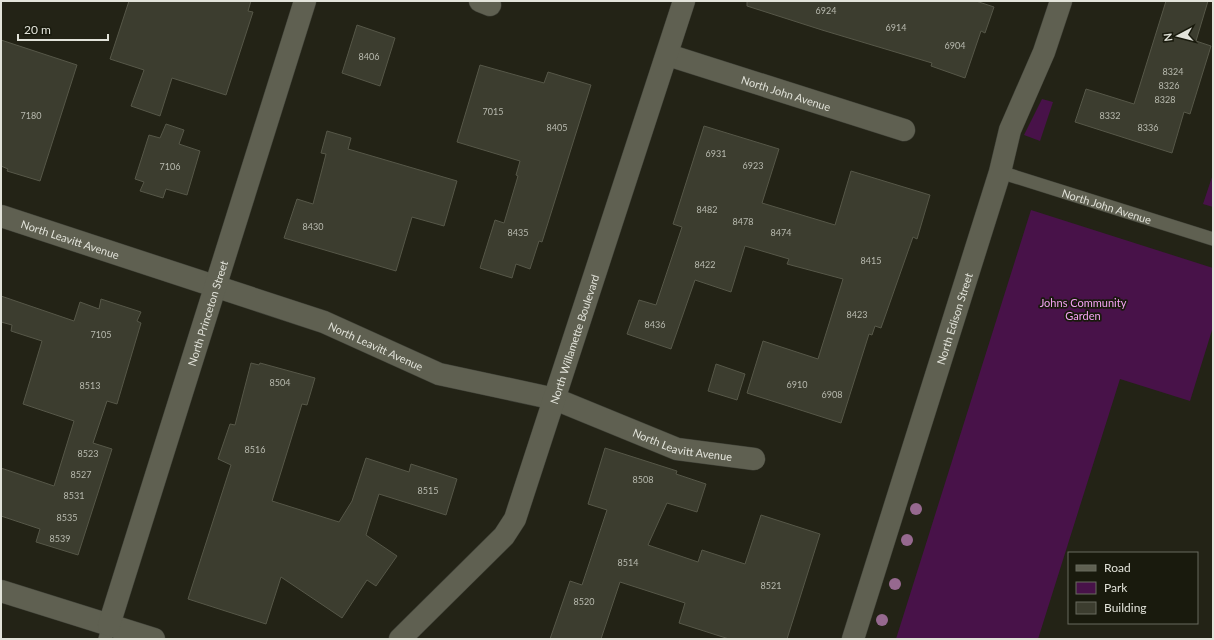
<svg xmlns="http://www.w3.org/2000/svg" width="1214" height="640" font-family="Lato,sans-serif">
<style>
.green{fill:#481249}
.building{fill:#3c3d2f;stroke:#565748}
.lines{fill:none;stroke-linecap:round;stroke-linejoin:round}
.lane-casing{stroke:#3f4037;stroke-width:14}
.street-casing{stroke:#3f4037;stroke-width:23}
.lane{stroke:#5f6051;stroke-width:13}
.street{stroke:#5f6051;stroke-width:22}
.tree{fill:#96698f}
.labels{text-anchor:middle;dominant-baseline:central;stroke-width:3.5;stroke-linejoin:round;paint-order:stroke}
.number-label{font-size:9px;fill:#b8baaf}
.street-label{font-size:11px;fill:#e2e3da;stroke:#191a0d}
.park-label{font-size:11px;fill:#f4a3f2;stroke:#191a0d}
</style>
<rect width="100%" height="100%" fill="#232316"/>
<path class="green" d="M1042,99L1053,102L1040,141L1024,135Z
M1213,174V207L1203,204Z
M1031,210L1213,268V327L1190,401L1120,379L1038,639H896Z"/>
<path class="building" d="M129,1H251L248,11L253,12L226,95L172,78L160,116L131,106L144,70L110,59Z
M747,1H976L994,7L985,33L981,31L965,78L931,66L932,63L822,30L747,6Z
M1166,1H1208L1196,41L1211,46L1190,114L1184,112L1172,153L1075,122L1086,89L1134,104Z
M357,25L395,38L380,86L342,73Z
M1,40L77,65L40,181L7,171L8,169L1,166Z
M480,65L544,83L548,72L591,85L542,242L539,241L530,269L516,264L512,278L480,268L495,220L504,223L518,176L516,175L520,161L457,142Z
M166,124L184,130L179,144L200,151L187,195L166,189L163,198L140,191L144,182L135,179L149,135L160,138Z
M704,126L779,149L762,203L835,225L851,171L930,195L917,239L913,237L881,328L875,326L872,335L869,334L841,423L747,393L763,341L818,359L843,279L787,264L789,259L745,246L731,292L695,280L671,349L627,334L639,300L656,305L682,227L673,224Z
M327,131L351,138L348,149L457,181L444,226L412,217L396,271L284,238L297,199L313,204L326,154L321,153Z
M1,296L74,321L80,302L99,309L101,299L141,312L137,321L141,323L117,404L107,401L93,443L112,449L78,555L36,542L40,529L1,516V468L54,486L74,421L23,404L42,341L11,331L12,325L1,322Z
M251,363L259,365L260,363L315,378L307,405L302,404L272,501L339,522L352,501L366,458L409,472L411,464L457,479L446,515L379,494L366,535L397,556L376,586L367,580L342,618L281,577L266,624L188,599L231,465L218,459L230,424L235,425Z
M716,364L745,374L737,400L708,391Z
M605,448L677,471L676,474L706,484L697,512L667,503L648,545L698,562L702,550L745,564L761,515L820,534L787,639H729L679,623L685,603L620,582L601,639H550L570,581L582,585L607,510L588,504Z"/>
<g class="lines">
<defs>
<g id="lane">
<path id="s1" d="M1000,172L1213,239"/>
<path d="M105,639L109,625"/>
</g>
<g id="street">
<path d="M480,1L490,5"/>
<path id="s2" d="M668,55L904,130"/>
<path id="s3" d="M1,216L324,322L439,374L555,399L677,449L754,459"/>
<path d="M1,591L154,639"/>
<path id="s4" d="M109,625L305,1"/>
<path id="s5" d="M400,639L504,536L515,519L684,1"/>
<path id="s6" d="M853,639L1000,172L1010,130L1044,52L1061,1"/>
</g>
</defs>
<use href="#lane" class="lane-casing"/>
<use href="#street" class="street-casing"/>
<use href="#lane" class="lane"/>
<use href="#street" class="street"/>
</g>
<g class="tree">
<circle cx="916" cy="509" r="6"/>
<circle cx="907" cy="540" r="6"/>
<circle cx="895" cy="584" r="6"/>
<circle cx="882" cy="620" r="6"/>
</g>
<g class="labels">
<g class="number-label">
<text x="826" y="10">6924</text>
<text x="896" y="27">6914</text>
<text x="955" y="45">6904</text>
<text x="369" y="56">8406</text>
<text x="1173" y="71">8324</text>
<text x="1169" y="85">8326</text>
<text x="1165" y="99">8328</text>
<text x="493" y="111">7015</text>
<text x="31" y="115">7180</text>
<text x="1110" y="115">8332</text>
<text x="557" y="127">8405</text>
<text x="1148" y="127">8336</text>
<text x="716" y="153">6931</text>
<text x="753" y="165">6923</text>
<text x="170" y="166">7106</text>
<text x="707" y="209">8482</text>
<text x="743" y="221">8478</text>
<text x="313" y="226">8430</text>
<text x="518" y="232">8435</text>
<text x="781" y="232">8474</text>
<text x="871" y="260">8415</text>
<text x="705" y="264">8422</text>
<text x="857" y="314">8423</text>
<text x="655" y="324">8436</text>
<text x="101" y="334">7105</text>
<text x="280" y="382">8504</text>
<text x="797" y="384">6910</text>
<text x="90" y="385">8513</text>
<text x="832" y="394">6908</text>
<text x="255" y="449">8516</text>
<text x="88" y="453">8523</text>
<text x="81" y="474">8527</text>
<text x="643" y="479">8508</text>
<text x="428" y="490">8515</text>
<text x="74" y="495">8531</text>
<text x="67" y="517">8535</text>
<text x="60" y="538">8539</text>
<text x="628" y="562">8514</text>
<text x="771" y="585">8521</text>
<text x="584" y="601">8520</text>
</g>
<g class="street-label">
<text stroke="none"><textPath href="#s2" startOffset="124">North John Avenue</textPath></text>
<text stroke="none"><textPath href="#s1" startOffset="112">North John Avenue</textPath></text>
<text stroke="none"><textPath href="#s3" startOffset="73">North Leavitt Avenue</textPath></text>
<text stroke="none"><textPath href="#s4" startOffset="327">North Princeton Street</textPath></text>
<text stroke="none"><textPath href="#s6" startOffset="336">North Edison Street</textPath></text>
<text stroke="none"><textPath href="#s5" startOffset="356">North Willamette Boulevard</textPath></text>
<text stroke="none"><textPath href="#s3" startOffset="397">North Leavitt Avenue</textPath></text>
<text stroke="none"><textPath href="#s3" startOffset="721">North Leavitt Avenue</textPath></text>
</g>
<g class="park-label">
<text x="1083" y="302">Johns Community<tspan x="1083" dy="13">Garden</tspan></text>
</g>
</g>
<rect width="1214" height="640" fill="none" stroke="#e2e3da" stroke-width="4"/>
<rect x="1068" y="552" width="130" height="72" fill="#191a0d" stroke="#696a5f"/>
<rect x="1076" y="565" width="20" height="6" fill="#5f6051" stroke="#696a5f"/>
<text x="1104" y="572" font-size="12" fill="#e2e3da">Road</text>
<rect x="1076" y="582" width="20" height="12" fill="#481249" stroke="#696a5f"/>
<text x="1104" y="592" font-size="12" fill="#e2e3da">Park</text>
<rect x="1076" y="602" width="20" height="12" fill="#3c3d2f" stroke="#696a5f"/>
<text x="1104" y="612" font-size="12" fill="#e2e3da">Building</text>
<g transform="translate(1178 36) rotate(263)" stroke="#191a0d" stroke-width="3" paint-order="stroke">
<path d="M0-3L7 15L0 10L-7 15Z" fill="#e2e3da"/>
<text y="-6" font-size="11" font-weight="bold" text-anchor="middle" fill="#e2e3da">N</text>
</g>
<path d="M18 34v6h90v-6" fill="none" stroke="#e2e3da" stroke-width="2"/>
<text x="24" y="34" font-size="12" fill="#e2e3da" stroke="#191a0d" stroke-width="3" paint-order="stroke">20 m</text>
</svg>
